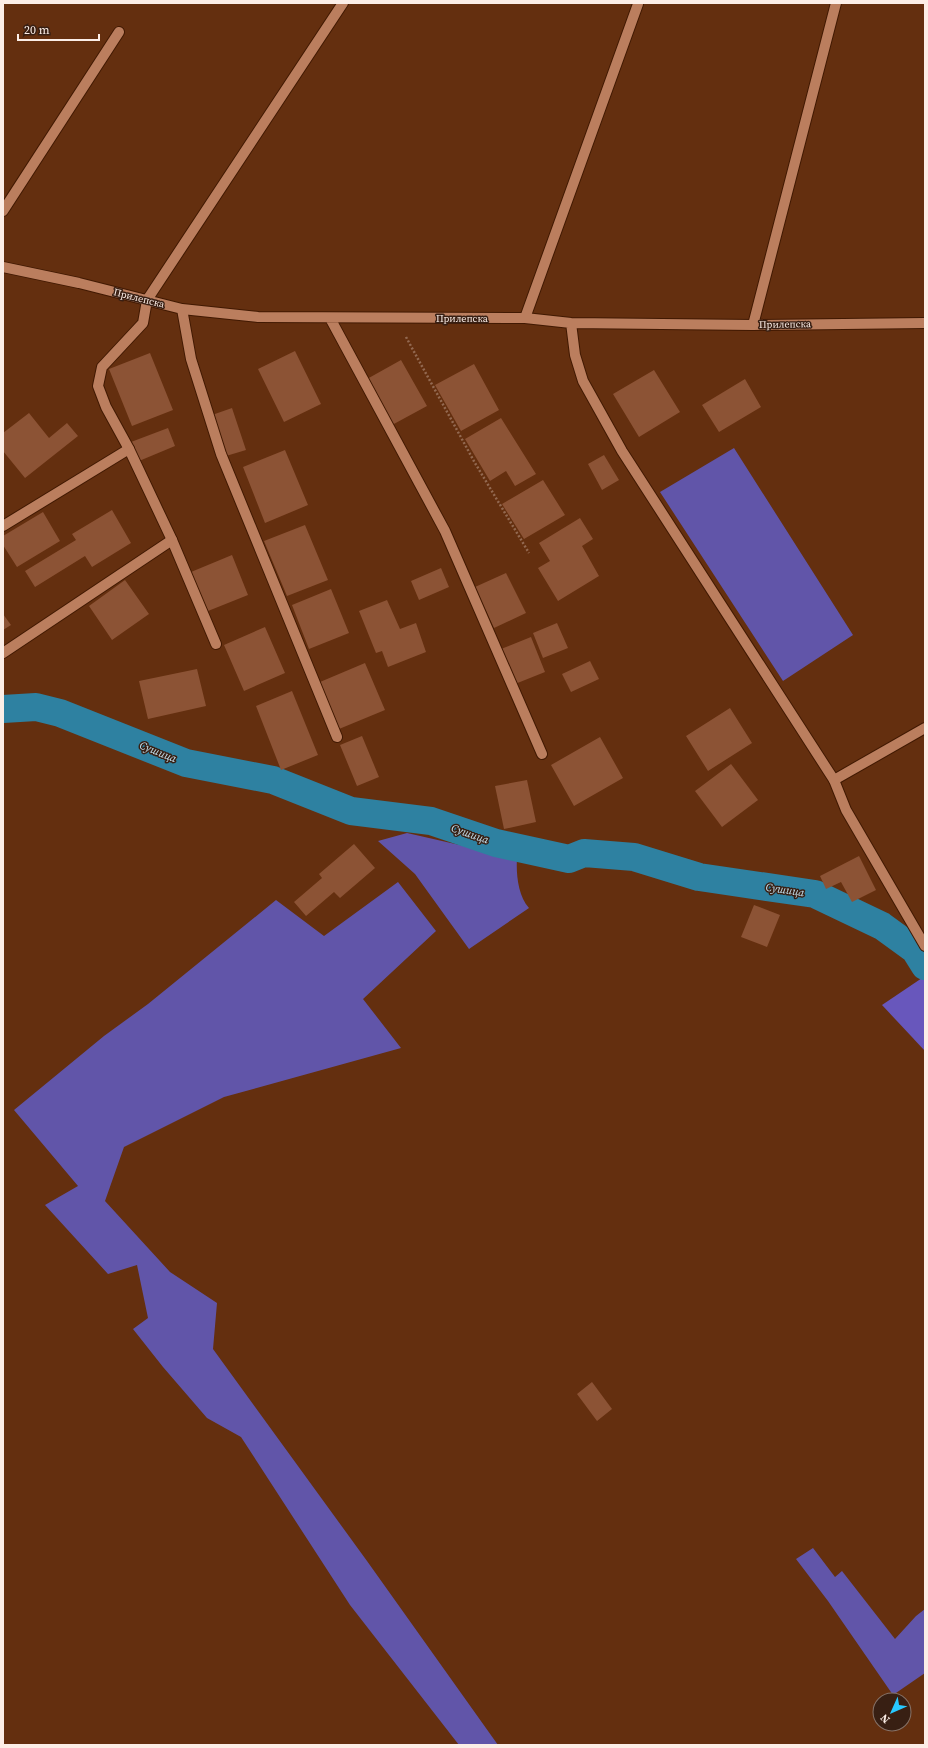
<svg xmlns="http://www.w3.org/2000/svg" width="928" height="1748" font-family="'Source Serif 4',serif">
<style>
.green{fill:#6155a9}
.forest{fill:#6857bc}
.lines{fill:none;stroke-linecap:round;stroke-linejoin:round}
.canal{stroke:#2e81a1;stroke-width:28}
.building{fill:#8c5335}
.lane-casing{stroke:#411902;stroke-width:12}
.street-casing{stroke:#411902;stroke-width:12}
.path{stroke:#936951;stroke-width:2.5;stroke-dasharray:2 2;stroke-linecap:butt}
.lane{stroke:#bb7e5e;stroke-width:10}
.street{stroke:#bb7e5e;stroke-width:10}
.labels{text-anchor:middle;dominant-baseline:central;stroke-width:3;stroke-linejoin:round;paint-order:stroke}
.street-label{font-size:10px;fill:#fceee7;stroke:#381f13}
.water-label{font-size:11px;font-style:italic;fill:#c5e2f0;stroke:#381f13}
</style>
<rect width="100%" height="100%" fill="#642f0f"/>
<path class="green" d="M734,448L853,635L783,681L660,492Z
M407,833L517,858C516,874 518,896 529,908L469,949L415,874L378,841Z
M398,882L436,931L363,999L401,1048L224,1097L124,1147L105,1201L170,1272L217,1303L213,1349L367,1561L498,1745H459L350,1605L241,1437L207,1418L163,1367L133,1329L148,1318L137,1265L108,1274L45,1205L78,1186L14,1110L104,1036L148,1004L276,900L324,936Z
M813,1548L835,1577L842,1571L895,1639L916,1616L925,1609V1673L893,1695L828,1601L796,1559Z"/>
<path class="forest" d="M925,976V1051L882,1005Z"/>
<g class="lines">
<path class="canal" d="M3,709L36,707L60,713L186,763L273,780L351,811L431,821L496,843L569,859L584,853L634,857L699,877L815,894L882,926L915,950L925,966"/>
</g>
<path class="building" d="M295,351L321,404L284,422L258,369Z
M150,353L173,410L132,426L109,369Z
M401,360L427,406L392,425L367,379Z
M474,364L499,410L461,431L435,385Z
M654,370L680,412L639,437L613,394Z
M745,379L761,407L719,432L702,405Z
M232,408L246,450L226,456L212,415Z
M29,413L49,438L67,423L78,436L25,478L3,451V433Z
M501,418L536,474L515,486L506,471L490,481L465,439Z
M168,428L175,446L139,461L131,442Z
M285,450L308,505L265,523L243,467Z
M604,455L619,480L602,490L588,464Z
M543,480L565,515L524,539L502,504Z
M112,510L131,543L92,567L85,556L35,587L25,571L76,540L72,534Z
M43,512L60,541L17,567L3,545V536Z
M580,518L593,539L582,546L599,576L558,601L538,568L550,561L539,543Z
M305,525L328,580L287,596L264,541Z
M232,555L248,595L208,611L191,572Z
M441,568L449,587L419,600L411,581Z
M506,573L526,613L494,628L475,587Z
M125,580L149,614L112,640L89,606Z
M331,589L349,633L309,649L292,605Z
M387,600L400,629L416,623L426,652L388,667L382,651L376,653L359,611Z
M3,614L11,625L3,630Z
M557,623L568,648L543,658L533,633Z
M265,627L285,673L244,691L224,645Z
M531,637L545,672L515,684L501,649Z
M590,661L599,679L571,692L562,674Z
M365,663L385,710L339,729L320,682Z
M197,669L206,706L148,719L139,681Z
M292,691L318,755L281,770L256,706Z
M730,708L752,743L708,771L686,736Z
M362,736L379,777L357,786L340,745Z
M600,737L623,778L574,806L551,765Z
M731,764L758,800L722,827L695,791Z
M527,780L536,822L504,829L495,786Z
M354,844L375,868L340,898L334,892L306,916L294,902L322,878L319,874Z
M859,856L876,890L852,902L841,882L826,889L820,876Z
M754,905L780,915L767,947L741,937Z
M592,1382L612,1409L597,1421L577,1394Z"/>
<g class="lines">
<defs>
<path id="lane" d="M3,211L119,32
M525,318L638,4
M3,526L129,449
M3,653L172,540
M834,780L925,728"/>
<path id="street" d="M3,267L79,283L182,309L258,317L525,318L571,323L753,325L925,323
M182,309L191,359L221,454L337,737
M330,318L445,531L542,754
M571,323L575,355L583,381L622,451L834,780L846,810L925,946
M753,325L836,3
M216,644L172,540L129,449L106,407L98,386L102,367L143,323L147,300L343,3"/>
</defs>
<use href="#lane" class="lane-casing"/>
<use href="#street" class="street-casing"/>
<path class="path" d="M406,337L475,463L529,553"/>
<use href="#lane" class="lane"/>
<use href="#street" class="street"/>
</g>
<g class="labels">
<g class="street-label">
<text transform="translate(139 298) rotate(14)">Прилепска</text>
<text x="462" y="318">Прилепска</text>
<text transform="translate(785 324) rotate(-1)">Прилепска</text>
</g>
<g class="water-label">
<text transform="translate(158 752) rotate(22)">Сушица</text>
<text transform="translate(470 834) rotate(19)">Сушица</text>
<text transform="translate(785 890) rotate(9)">Сушица</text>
</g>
</g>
<rect width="928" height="1748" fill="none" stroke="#fceee7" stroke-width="8"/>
<g transform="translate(892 1712) rotate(225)"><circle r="19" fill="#381f13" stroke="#867268"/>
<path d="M0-3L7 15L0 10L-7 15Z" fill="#28c8ff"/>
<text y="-6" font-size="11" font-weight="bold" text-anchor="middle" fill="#fceee7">N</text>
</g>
<path d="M18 34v6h81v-6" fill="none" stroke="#fceee7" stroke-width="2"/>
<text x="24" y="34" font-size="12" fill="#fceee7" stroke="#381f13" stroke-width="3" paint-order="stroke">20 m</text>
</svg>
